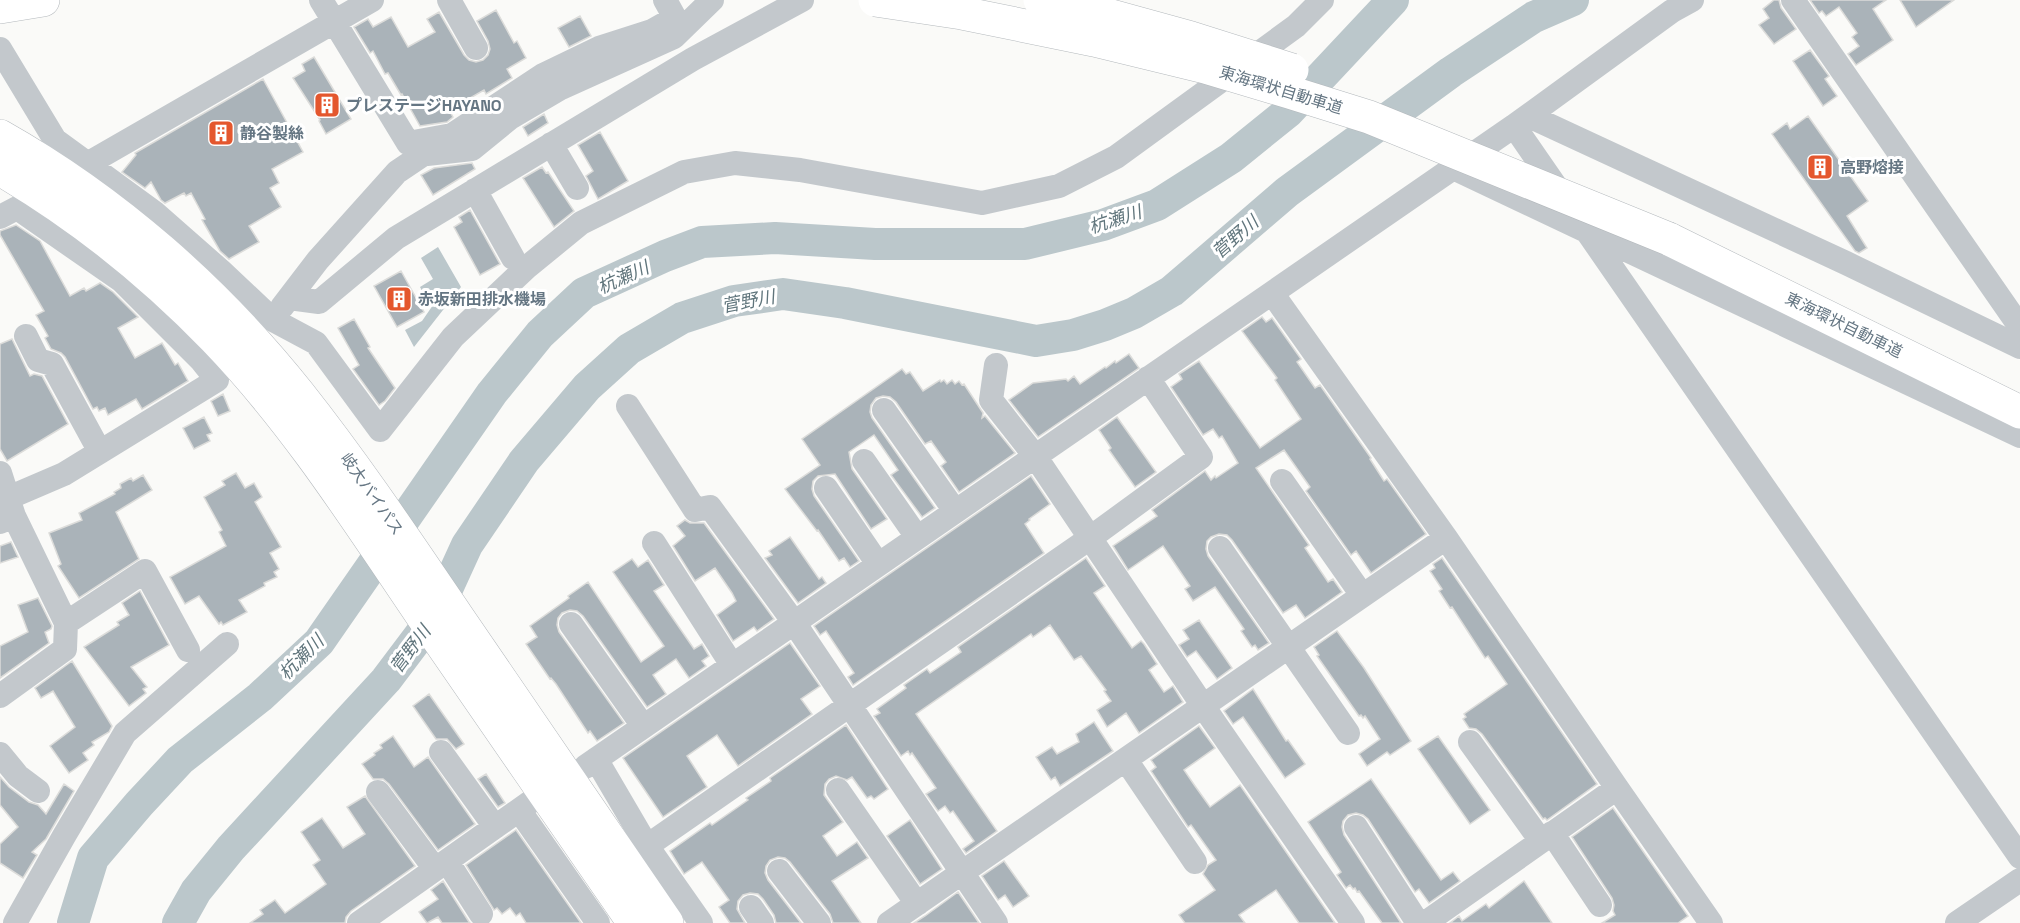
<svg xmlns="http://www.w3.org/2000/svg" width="2020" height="923" font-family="'Space Grotesk','Noto Sans JP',sans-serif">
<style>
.water{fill:#bbc7cb}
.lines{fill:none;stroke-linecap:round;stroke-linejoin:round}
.river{stroke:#bbc7cb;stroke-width:32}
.building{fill:#aab3b9;stroke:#dcdcda;stroke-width:1.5}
.highway-casing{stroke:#b4b9bd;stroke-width:34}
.minor{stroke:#c3c8cc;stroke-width:24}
.highway{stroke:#fff;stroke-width:33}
.highway-bridge-casing{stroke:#b4b9bd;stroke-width:34;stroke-linecap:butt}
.highway-bridge{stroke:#fff;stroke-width:33}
.labels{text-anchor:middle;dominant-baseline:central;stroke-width:6;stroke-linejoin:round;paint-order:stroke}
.street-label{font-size:16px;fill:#657683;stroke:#fff}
.poi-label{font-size:16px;font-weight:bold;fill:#657683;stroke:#fff;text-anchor:start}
.water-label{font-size:18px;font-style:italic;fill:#60757c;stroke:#fff}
</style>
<rect width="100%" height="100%" fill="#fafaf8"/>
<path class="water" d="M438,247L461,287L414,347L405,330L422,321L440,295L438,293L427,300L420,287L433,279L421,258Z"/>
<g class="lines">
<path class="river" d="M73,923L93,858L139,804L180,760L260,697L319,642L492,393L540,334L584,293L665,256L702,242L775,238L875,244H1025L1103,225L1157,205L1231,158L1288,112L1393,0
M178,923L196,891L231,848L386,680L435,615L467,545L524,461L587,387L629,349L682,318L734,301L783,294L845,303L1036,341L1073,335L1105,325L1134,313L1172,291L1287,192L1451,72L1534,17L1573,0"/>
</g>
<path class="building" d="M1774,0H1779L1781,8L1796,29L1774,44L1759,25L1769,18L1763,9Z
M1810,0H1886L1873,9L1893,40L1856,65L1848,54L1859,46L1852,37L1857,33L1839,7L1826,16L1822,11L1819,13Z
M1900,0H1954L1916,27Z
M496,10L514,43L517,41L526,58L507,69L512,78L486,94L484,90L449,110L453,117L447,122L420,126L402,94L401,95L388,73L385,74L373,51L370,53L354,27L368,19L373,27L391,17L408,47L435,32L427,19L439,12L464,55L469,60L476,62L483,60L488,55L490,49L488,41L477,21Z
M580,16L591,36L569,47L558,28Z
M1810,50L1829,76L1825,79L1837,96L1823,106L1793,61Z
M314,57L351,119L326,134L319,121L320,120L293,78L305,71L302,64Z
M263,79L303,152L272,169L279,183L270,188L281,207L249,226L259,242L229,259L220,251L202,220L205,219L191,193L186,196L184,193L165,203L161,200L151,182L145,188L122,172L136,155L135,153Z
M544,114L548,123L528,136L523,127Z
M1808,116L1868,201L1847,216L1867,248L1859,253L1855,251L1772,134L1787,123L1790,129Z
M600,132L628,181L598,199L586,176L593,171L578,145Z
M472,163L475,169L433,195L421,175L434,168Z
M542,167L546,173L548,172L574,211L554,227L523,178Z
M470,210L500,264L480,275L454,227L462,222L459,217Z
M16,225L40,241L70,296L84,288L86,291L100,283L113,292L138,317L118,328L135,358L162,343L175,365L178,363L188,381L142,409L136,399L108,415L105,408L99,411L97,407L93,409L65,357L61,353L51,349L45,338L48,336L36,315L44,311L0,235V231Z
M401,271L424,312L397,327L374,286Z
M1262,317L1266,322L1272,318L1301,359L1297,362L1315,388L1320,385L1371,458L1370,459L1384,481L1387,479L1426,534L1371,573L1356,551L1351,555L1306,491L1310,487L1284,450L1256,468L1309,545L1305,548L1328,582L1333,579L1342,592L1305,618L1296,605L1283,613L1232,540L1227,535L1219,534L1211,537L1207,541L1206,549L1208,556L1269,643L1258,650L1255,645L1252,647L1241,631L1244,629L1215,587L1193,601L1185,589L1190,586L1163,546L1128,570L1113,546L1157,516L1152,510L1205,471L1211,480L1215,476L1216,478L1238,463L1222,436L1219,438L1213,429L1203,435L1171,387L1182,379L1179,374L1199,361L1260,448L1301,419L1275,380L1277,378L1242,331Z
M354,319L370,347L368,348L395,388L385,401L379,405L353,369L359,365L338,328Z
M12,339L30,376L34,374L42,376L68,424L7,461L0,449V344Z
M1129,354L1139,368L1038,437L1009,400L1033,383L1066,379L1068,381L1074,376L1080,384L1105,367L1106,368L1115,361L1116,363Z
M902,369L906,374L910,372L923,391L940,380L941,382L944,380L947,384L952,380L955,384L959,381L962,385L964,384L983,413L982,418L985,416L1015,453L959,492L941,466L946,462L931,441L925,444L896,402L890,397L883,396L876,398L871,405L870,412L872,418L935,508L922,517L891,475L898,470L874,435L849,452L852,469L887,519L871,529L835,474L818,476L813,481L812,489L814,496L859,561L850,567L844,558L839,561L818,530L817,531L785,489L820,465L802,439Z
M223,394L230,411L218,416L211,401Z
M204,417L212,433L207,435L210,441L194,449L183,428Z
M1117,417L1156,472L1135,487L1109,450L1111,448L1099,430Z
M236,473L245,488L254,483L262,497L255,502L281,547L270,553L279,569L274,572L277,577L264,583L265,586L239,600L247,612L223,625L221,622L219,624L199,596L185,604L170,577L226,546L219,532L222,530L204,497L225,485L222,481Z
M143,475L152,490L116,512L139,559L79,598L58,566L61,564L49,533L82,520L79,513L115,494L114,492L121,488L120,484L131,478L133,481Z
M1031,476L1050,504L1029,519L1030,520L1025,524L1044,553L853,685L848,677L854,673L826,631L820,635L814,626Z
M685,520L690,523H704L774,619L757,631L754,627L733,641L717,615L736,601L732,593L715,568L695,581L673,546L685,536L677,526Z
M790,537L819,579L822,577L826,583L798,603L765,558L772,555L769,551Z
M11,542L18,557L0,563V546Z
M1086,558L1105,586L1094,593L1132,648L1141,641L1144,644L1157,664L1149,670L1164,692L1173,686L1183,702L1139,733L1126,713L1107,727L1097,710L1111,701L1104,691L1106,690L1081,656L1074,660L1050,625L1033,637L1031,634L916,714L997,831L966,853L963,849L974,841L953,811L950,813L945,806L938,811L926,794L936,788L912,753L910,755L908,751L901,756L874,716L880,713L877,709L906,688L904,685L927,669L930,673L961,652L958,647Z
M1442,558L1597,784L1547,820L1545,818L1543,819L1482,734L1476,729L1469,728L1463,719L1466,717L1464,714L1507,684L1488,656L1485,658L1452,607L1450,608L1439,591L1442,589L1430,571L1435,568L1433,564Z
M632,559L638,567L648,560L664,585L654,591L694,649L702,644L709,656L702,661L706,666L689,678L676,659L653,675L666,694L647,707L583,616L577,611L570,610L562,613L558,618L557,625L559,632L624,723L597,741L590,731L588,733L556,684L551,678L550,679L526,644L537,637L530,626L569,598L568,596L588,582L641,662L664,646L613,572Z
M140,591L169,645L131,667L147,687L143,689L146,693L129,706L84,647L119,625L117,622L129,615L122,603Z
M38,598L52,626L51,629L45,632L49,643L0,678V646L28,632L18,605Z
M1199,620L1232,668L1217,679L1196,651L1187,657L1179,645L1189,639L1183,630Z
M1337,631L1364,668L1411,741L1390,755L1387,752L1367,766L1359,754L1380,739L1365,716L1363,718L1361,715L1359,716L1317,656L1319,655L1314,647Z
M790,643L820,686L801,699L812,714L738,766L717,735L687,756L707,787L663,817L623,758Z
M72,661L112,726L109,732L92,742L94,745L83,753L88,760L69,773L50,746L75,727L53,691L41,698L35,688Z
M1253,689L1286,741L1288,740L1305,764L1285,778L1243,717L1233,724L1224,711Z
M429,694L464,744L456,749L447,739H436L413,706Z
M1094,722L1113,751L1060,786L1055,777L1051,780L1036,757L1052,747L1057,754L1079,742L1076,734Z
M846,725L888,789L874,799L871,796L867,798L852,777L847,780L836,776L829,779L825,784L824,795L843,822L823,836L837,856L857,842L868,858L832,881L861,923H833L830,914L790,862L785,858L778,857L770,860L766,866L765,873L768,880L801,923H776L774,915L763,899L758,894L750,893L743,895L738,901L737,909L745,923H730L719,907L729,900L702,862L684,874L670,851L710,823L712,825L748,800L746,798L771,781L770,778Z
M1199,726L1215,748L1184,770L1195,786L1210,807L1240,785L1335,923H1299L1276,890L1239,915L1245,923H1185L1179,915L1215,890L1203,874L1208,865L1216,860L1191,825L1188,827L1151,771L1156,767L1151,760Z
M393,736L414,767L428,757L475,824L438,850L389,784L383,779H373L362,764L375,755L374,753L382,748L380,745Z
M1438,736L1490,810L1470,824L1418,749Z
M486,774L505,803L498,807L478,779Z
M0,777L9,787L29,802L38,805L46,814L64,784L74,791L46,839L32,852L37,855L23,878L0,863V844L18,827L0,805Z
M1371,779L1441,880L1453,872L1460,881L1429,903L1419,889L1415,892L1368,819L1363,815L1356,813L1348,815L1343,821L1342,827L1344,835L1401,923H1382L1359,891L1357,892L1355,888L1353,889L1350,885L1346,888L1337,875L1341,872L1308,822Z
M365,796L415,866L351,911L346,917L345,923H250L263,914L260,910L275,900L285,913L326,884L313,865L320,860L301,832L322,818L343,848L365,834L347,807Z
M1613,808L1688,916L1678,923H1602L1615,915L1613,911L1614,905L1612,898L1572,837Z
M910,820L942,869L920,884L887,836Z
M516,830L581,923H526L520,913L516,916L510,908L502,914L497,908L494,910L466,865Z
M1004,861L1029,896L1013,907L1005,895L998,900L982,876Z
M443,881L469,922L470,923H442L438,917L427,923L419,912L438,899L431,890Z
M1524,881L1552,923H1450L1459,916L1462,921L1486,904L1489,908Z
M958,892L979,923H914L925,916Z"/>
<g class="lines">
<defs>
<path id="highway" d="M0,7L43,0
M0,136C115,201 217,291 299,394C356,466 406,541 457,616C527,719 597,821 667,923
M0,169C79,215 152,274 215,339C297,424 361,526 427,623C496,723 565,823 634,923
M1669,239L2020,412"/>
</defs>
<use href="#highway" class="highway-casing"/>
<path class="minor" d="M449,0L476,48
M1793,0L2020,327
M0,49L55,140L155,213L221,271L273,320L316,343L380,430L453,337L526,268L581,223L684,172L735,163L800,170L982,203L1059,186L1116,157L1296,26L1322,0
M1529,116L1846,263L2020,347
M1514,126L2020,857
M452,135L543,75L599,48L652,31L675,18L665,0
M551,144L577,188
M427,154L472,149L510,118L561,88L674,37L712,0
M89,163L372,0
M1453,168L2020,436
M475,190L513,258
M0,217L17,208L122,281L201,360L217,380L64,474L8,498L14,516
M1272,293L1446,538L1617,788L1711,923
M289,298L319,302L396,238L693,59L802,0
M282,307L318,260L397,172L452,135L408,143L321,0
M26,336L38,360L52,364L100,452
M996,365L991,400L1035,456L1203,706L1353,923
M628,406L695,510L710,507L793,621L996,923
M884,410L955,511
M864,461L917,537
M0,473L8,498
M1282,481L1362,595
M826,488L878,564
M0,522L14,516L66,623
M654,543L732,665
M1220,548L1348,733
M571,624L643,726
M0,696L65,649L66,623L145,571L188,650
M1470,742L1541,841
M441,752L495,827
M0,754L18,776L38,791
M596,759L647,846L701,923
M1126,760L1195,862
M585,767L1514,126L1672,11L1692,0
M838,790L917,904
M378,792L435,869
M519,810L598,923
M1356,827L1418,923
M1552,833L1600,905
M647,846L1090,538L1201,457L1148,378
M447,861L481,914
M779,871L819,923
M751,907L762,923
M15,923L64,836L125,733L227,644
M359,923L529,803
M889,923L1446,538
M1425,923L1617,788
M1957,923L2020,880"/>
<use href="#highway" class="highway"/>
<defs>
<path id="highway-bridge" d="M875,0L962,13L1094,40L1205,67L1289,92L1369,117L1669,239
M1040,0L1097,12L1191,38L1292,70"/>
</defs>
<use href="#highway-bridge" class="highway-bridge-casing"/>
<use href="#highway-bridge" class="highway-bridge"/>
</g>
<defs>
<symbol id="building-square" viewBox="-11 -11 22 22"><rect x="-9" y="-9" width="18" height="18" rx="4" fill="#e4572e" stroke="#fff"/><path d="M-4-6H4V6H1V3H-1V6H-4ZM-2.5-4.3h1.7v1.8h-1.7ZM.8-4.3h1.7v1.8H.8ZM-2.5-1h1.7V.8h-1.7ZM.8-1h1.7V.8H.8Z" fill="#fff"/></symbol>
</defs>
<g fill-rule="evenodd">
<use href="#building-square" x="312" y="90" width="30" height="30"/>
<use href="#building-square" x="206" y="118" width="30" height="30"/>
<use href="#building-square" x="1805" y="152" width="30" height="30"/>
<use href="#building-square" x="384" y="284" width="30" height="30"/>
</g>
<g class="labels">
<g class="street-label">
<text transform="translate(1281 90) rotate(17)">東海環状自動車道</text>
<text transform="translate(1844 325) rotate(26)">東海環状自動車道</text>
<text transform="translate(372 494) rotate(55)">岐大バイパス</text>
</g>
<g class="poi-label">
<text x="346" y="105">プレステージHAYANO</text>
<text x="240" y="133">静谷製絲</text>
<text x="1840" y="167">高野熔接</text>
<text x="418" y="299">赤坂新田排水機場</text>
</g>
<g class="water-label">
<text transform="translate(1115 219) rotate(-18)">杭瀬川</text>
<text transform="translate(1235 237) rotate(-41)">菅野川</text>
<text transform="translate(623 277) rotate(-24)">杭瀬川</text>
<text transform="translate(748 301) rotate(-11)">菅野川</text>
<text transform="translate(410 649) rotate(-53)">菅野川</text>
<text transform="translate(301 657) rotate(-45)">杭瀬川</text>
</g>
</g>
</svg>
